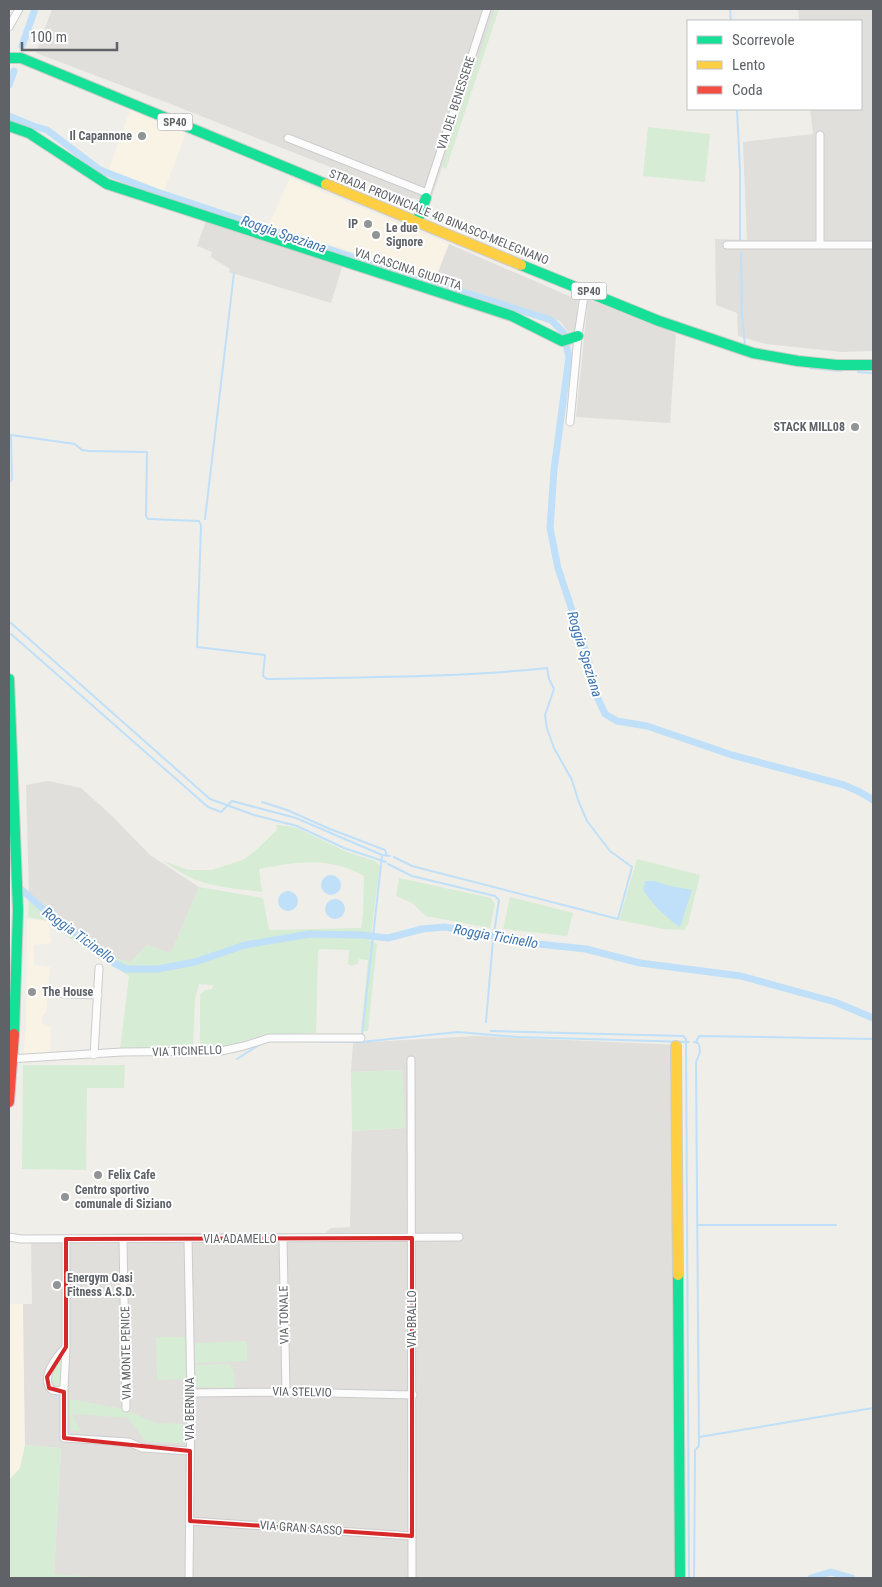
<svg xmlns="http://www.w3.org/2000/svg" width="882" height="1587" font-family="'Roboto Condensed',sans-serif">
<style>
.commercial{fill:#f8f3e4}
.industrial{fill:#e0dfdb}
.green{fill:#d7ecd4}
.water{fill:#bfe0f8}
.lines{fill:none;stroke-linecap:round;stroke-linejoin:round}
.stream{stroke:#bfe0f8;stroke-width:2}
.canal{stroke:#bfe0f8;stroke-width:7}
.street-casing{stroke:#ccc;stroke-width:9}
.fast-casing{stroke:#cccccb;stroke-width:12}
.slow-casing{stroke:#cccccb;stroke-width:12}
.jam-casing{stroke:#cccccb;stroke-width:12}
.street{stroke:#fdfcfc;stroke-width:7}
.fast{stroke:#16e098;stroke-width:10}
.slow{stroke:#ffcf43;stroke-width:10}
.jam{stroke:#f24e42;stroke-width:10}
.marked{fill:none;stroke:#d62828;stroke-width:4;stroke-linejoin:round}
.poi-dot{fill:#919495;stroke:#fff;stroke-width:2}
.labels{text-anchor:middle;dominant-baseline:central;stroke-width:4;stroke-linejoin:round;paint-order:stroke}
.shield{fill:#fff;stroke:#8f9295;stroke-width:1}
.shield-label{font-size:11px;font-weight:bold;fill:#5f6368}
.street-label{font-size:12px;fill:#5f6368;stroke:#fff}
.poi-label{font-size:12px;font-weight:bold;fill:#5f6368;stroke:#fff;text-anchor:start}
.water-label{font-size:14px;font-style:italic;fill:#3c74af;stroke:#fff}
</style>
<rect width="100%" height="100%" fill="#efeee9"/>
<path class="commercial" d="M131,108L187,131L164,191L108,171Z
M290,178L449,244L435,280L269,224Z
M27,919L49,921L51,943L34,945V965L50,967L46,1013L42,1017V1023L51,1027L50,1053L47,1056L23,1057L26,1028Z
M9,1304H23L25,1445L20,1468L9,1480Z"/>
<path class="industrial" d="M52,9H495L431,200L409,198L168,103L36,53Z
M798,9H873V351L842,352L766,344L738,336L737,313L716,305L715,239L747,240L743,142L813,134L810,109H861V21H799Z
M207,218L343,264L331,303L229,272L230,269L211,257L212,252L197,246Z
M449,244L578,300L576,330L568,332L560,321L539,313L435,280Z
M588,299L676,334L670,423L576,417Z
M48,781L81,788L111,815L150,855L199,887L171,953L147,945L131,962L113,958L29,893L26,785Z
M476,1036L680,1045L685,1578H108L54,1575L61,1448L25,1445L23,1304H32L31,1236L124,1233H325L331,1228L350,1227L352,1131L405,1128L402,1070L351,1072L353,1043Z"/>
<path class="green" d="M495,9H499L446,169L442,166Z
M648,127L710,134L705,182L643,176Z
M276,825L288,826L297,828L347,852L375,861L380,866L371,934L368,939L377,944L368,1031L361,1032L368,960L359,959L357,964L351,966L348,964L349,950L319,949L318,953L316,1033L263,1035L227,1046L200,1047V995L205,990L212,989L213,985L199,984L195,999L193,1047L120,1050L129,976L74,941L49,921L28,917L29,893L113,958L131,962L147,945L171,953L199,887L263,898L269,930L361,928L363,915L364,876C328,856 297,862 259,869L262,892C241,889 217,888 197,880C185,876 174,868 163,861L189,870H212L243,860L255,851L276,831L277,828Z
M637,859L700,875L688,924L684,930L664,929L619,920Z
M399,878L491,898L495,904L490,928L426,916L412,903L396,896Z
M510,897L573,913L567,936L503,929Z
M23,1065H125L124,1088H87L86,1170L22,1169Z
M402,1070L405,1128L352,1131L351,1072Z
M156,1337H185L186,1379L157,1380Z
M247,1341V1361L195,1363V1343Z
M62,1356L61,1383L57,1388H54L50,1379L59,1360Z
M231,1364V1369H234L235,1388L196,1387L195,1365Z
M70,1399L124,1409L156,1423L184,1424L183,1443L146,1442L128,1418L72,1414L82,1433L71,1430Z
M25,1445L61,1448L54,1574L108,1578H9V1480L20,1468Z"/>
<path class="water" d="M321 885a10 10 0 1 1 20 0a10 10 0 1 1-20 0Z
M645,881H655L670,886L692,890L680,927C665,917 653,905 643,890Z
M278 901a10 10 0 1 1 20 0a10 10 0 1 1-20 0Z
M325 909a10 10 0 1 1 20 0a10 10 0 1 1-20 0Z"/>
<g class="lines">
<path class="stream" d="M730,9L731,21
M737,109L740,171V241
M67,164L105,188
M741,253L742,316L745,345
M810,368L841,371
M858,372L873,373
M9,483L12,479L11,435L75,444L82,450L89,451L147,452L146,516L148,519L199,521L201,525L197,647L265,655L263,676L267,679C360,677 454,678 547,668L549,679L554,689L545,715L547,729L554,748L572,780L578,800L587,821L610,851L632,867L618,919L412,866L394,857
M205,519L234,273
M11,623L210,799L254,815L297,826L344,848L386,862
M11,634L208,807L221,812L232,801L296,818L382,855L390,856
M262,802L287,810L330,829L385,850L387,856
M388,864L412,876L495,896L499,900L493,940L486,1022
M491,1031L683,1036L686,1039L689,1578
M362,1035L382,856
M291,1041L361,1042
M361,1041V1042L458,1032L517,1037L689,1042
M694,1042L698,1043C702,1050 699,1055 696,1062L699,1446L695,1450V1463L694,1578
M696,1042L699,1036L873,1039
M237,1059L259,1045
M697,1225H836
M699,1437L873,1408"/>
<path class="canal" d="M22,46L35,9
M9,85L14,71
M9,116L33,126L47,130L100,170L157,192L349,256L551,320L562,331L566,337
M566,344L569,357L554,470L550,528L558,568L588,658L594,690L605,714L617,721L647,726L732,755L844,785L860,792L873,800
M22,890L50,915L86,940L114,963L126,969H158L195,962L245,945L310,934L362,935L388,938L422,929L445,927L538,944L586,949L640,963L741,976L835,1002L873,1018
M811,1578L831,1572L852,1578"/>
<defs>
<path id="street" d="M9,27L19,9
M288,138L427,193
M426,198L427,193L487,9
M727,245H873
M820,245V135
M570,422L578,336L585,289
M47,993L98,995
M94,1055L99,968
M9,1059L122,1052L221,1051L244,1046L269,1038H361
M411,1060L412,1578
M9,1237L21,1239L459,1237
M66,1239V1347L64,1388L59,1391L52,1390C39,1378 57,1356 66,1347
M123,1239L126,1408
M188,1239L191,1393L189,1578
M283,1239L286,1392
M64,1388V1438L129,1442L142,1448L190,1451
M191,1393L286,1392L413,1395
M190,1521L412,1536"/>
<path id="fast" d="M9,58H21L326,184
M9,126L29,133L107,184L512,316L562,341L578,336
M417,222L426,198
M521,265L659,321L753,353L798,361L837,365H873
M9,679L18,910L14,1034
M678,1275L680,1578"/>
<path id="slow" d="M326,184L521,265
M676,1046L678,1275"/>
<path id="jam" d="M9,1102L14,1034"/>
</defs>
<use href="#street" class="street-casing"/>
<use href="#fast" class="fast-casing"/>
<use href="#slow" class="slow-casing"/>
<use href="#jam" class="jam-casing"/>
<use href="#street" class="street"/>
<use href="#fast" class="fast"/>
<use href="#slow" class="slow"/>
<use href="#jam" class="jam"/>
</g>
<path class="marked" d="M412,1238V1536L190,1521V1451L64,1438V1392L49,1388L47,1377L66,1347V1239Z"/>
<g class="poi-dot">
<circle cx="142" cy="136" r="5"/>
<circle cx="368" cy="224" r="5"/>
<circle cx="376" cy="235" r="5"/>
<circle cx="855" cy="427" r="5"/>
<circle cx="32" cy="992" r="5"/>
<circle cx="98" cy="1175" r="5"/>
<circle cx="65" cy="1197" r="5"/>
<circle cx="57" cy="1285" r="5"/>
</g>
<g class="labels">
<g class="shield">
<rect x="157.5" y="113.5" width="35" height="17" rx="4"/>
<rect x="571.5" y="282.5" width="35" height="17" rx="4"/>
</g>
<g class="shield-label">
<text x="175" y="122">SP40</text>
<text x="589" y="291">SP40</text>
</g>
<g class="street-label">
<text transform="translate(456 103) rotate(-72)">VIA DEL BENESSERE</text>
<text transform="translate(439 217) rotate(22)">STRADA PROVINCIALE 40 BINASCO-MELEGNANO</text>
<text transform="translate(408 269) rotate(18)">VIA CASCINA GIUDITTA</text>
<text transform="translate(187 1051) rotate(-2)">VIA TICINELLO</text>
<text x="240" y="1239">VIA ADAMELLO</text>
<text transform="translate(284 1315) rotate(-91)">VIA TONALE</text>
<text transform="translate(412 1319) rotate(-90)">VIA BRALLO</text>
<text transform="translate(126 1353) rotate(-91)">VIA MONTE PENICE</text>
<text transform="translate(302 1392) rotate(1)">VIA STELVIO</text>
<text transform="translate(190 1409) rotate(-90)">VIA BERNINA</text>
<text transform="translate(301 1528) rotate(4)">VIA GRAN SASSO</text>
</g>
<g class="poi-label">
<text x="132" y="136" text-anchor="end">Il Capannone</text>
<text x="358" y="224" text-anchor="end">IP</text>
<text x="386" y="228">Le due<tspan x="386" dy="14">Signore</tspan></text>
<text x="845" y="427" text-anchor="end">STACK MILL08</text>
<text x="42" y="992">The House</text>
<text x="108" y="1175">Felix Cafe</text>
<text x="75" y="1190">Centro sportivo<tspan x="75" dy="14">comunale di Siziano</tspan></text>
<text x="67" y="1278">Energym Oasi<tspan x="67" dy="14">Fitness A.S.D.</tspan></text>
</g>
<g class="water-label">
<text transform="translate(284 234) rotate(19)">Roggia Speziana</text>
<text transform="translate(585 654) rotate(73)">Roggia Speziana</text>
<text transform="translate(79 935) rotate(36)">Roggia Ticinello</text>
<text transform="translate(496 936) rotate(10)">Roggia Ticinello</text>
</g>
</g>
<rect width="882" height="1587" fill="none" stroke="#5f6368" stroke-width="20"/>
<rect x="687" y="20" width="175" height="90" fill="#ffffff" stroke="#bfc1c3"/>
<rect x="697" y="36" width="25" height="8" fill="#16e098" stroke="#bfc1c3"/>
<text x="732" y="45" font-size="15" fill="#5f6368">Scorrevole</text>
<rect x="697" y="61" width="25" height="8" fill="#ffcf43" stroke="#bfc1c3"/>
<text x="732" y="70" font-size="15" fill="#5f6368">Lento</text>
<rect x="697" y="86" width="25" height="8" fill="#f24e42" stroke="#bfc1c3"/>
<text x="732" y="95" font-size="15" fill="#5f6368">Coda</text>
<path d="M22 42v8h95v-8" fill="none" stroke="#5f6368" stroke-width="2.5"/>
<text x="30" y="42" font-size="15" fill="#5f6368" stroke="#ffffff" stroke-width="4" paint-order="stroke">100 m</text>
</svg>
